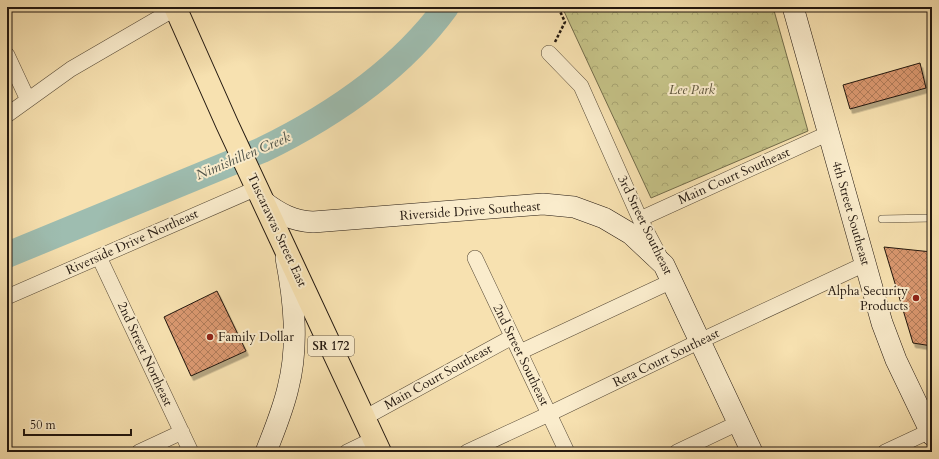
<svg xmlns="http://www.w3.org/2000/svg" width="939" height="459" font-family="Cardo,serif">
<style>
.park{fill:url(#park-crowns);stroke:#736c4a}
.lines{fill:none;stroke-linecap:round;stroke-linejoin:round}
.river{stroke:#9ebdb0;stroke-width:26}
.building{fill:url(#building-cross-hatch);stroke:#22170f;filter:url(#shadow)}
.lane-casing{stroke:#574a37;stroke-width:8}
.street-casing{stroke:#574a37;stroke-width:16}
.secondary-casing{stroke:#22170f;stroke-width:22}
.primary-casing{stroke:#22170f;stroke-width:24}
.path{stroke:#22170f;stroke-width:2.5;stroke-dasharray:3 2;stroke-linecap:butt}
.lane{stroke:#faeccc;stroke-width:7}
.street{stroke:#faeccc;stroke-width:15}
.secondary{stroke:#faeccc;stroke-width:21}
.primary{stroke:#f7e1b0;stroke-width:22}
.poi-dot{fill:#8f2418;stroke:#faeccc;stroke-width:1.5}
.labels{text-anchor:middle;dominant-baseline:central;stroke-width:4;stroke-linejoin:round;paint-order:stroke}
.shield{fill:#faeccc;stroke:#635748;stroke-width:1}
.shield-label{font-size:12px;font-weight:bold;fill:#22170f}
.park-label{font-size:13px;font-style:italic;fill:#5b5239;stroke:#faeccc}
.street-label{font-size:13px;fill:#22170f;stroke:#faeccc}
.poi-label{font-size:13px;fill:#22170f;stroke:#faeccc;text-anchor:end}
.water-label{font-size:14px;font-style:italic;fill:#4d5147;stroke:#faeccc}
</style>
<defs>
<pattern id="park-crowns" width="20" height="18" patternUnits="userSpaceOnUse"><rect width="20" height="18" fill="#c4c186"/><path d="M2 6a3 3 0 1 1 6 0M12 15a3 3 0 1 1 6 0" fill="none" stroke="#a8a572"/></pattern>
<pattern id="building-cross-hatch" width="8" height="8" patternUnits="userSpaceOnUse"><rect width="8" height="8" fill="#da9870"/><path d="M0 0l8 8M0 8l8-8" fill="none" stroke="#b07b5a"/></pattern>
<filter id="shadow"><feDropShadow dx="2.5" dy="4.5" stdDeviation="0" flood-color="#0004"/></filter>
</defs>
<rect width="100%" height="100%" fill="#f7e1b0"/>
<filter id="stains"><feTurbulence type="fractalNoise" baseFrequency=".005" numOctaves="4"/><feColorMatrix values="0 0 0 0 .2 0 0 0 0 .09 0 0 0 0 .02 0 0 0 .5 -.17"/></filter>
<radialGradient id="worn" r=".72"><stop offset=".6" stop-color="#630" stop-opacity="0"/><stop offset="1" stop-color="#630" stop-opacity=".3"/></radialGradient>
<path class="park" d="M562,7H773L808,131L651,198Z"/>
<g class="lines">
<path class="river" d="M7,255L262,150C332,116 400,70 446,7"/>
</g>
<path class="building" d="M920,63L926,88L850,109L843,85Z
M884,247L932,252V346L913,343Z
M217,291L246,351L191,376L164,317Z"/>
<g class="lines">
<defs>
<path id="lane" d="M882,219L932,218"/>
<path id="street" d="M549,53L581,86L640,219L659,255
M7,55L28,100
M7,115L71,69L176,8
M640,219L829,133
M99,257L191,452
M475,258L567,452
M7,297L257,188
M520,352L672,281
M364,418L512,337
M139,452L182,432
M347,452L374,439
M467,452L549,414L700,341L865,264
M677,452L738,423
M885,452L930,431"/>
<path id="secondary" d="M793,7L882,323L896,360L932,435
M264,202C280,214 293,221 313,222L543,204L574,207L604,218L631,234L664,265L752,452
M266,452C274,431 283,410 288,388C299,346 294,300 286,258"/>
<path id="primary" d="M175,7L227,124L380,452"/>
</defs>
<use href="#lane" class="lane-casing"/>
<use href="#street" class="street-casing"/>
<use href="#secondary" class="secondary-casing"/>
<use href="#primary" class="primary-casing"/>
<path class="path" d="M555,42L565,22L558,7"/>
<use href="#lane" class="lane"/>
<use href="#street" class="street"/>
<use href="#secondary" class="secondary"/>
<use href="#primary" class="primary"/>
</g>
<g class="poi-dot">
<circle cx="916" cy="298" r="4"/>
<circle cx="210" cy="337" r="4"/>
</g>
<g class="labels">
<rect class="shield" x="308" y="336" width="46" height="20" rx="3"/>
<g class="shield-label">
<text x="331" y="346">SR 172</text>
</g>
<g class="park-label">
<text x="692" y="90">Lee Park</text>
</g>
<g class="street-label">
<text transform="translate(734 176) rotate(-24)">Main Court Southeast</text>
<text transform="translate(470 211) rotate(-4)">Riverside Drive Southeast</text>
<text transform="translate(851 213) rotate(74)">4th Street Southeast</text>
<text transform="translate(645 225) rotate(64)">3rd Street Southeast</text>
<text transform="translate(277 230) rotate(65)">Tuscarawas Street East</text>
<text transform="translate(132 242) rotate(-24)">Riverside Drive Northeast</text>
<text transform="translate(145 354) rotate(65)">2nd Street Northeast</text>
<text transform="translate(521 355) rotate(64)">2nd Street Southeast</text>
<text transform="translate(666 358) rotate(-26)">Reta Court Southeast</text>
<text transform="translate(438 377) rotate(-29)">Main Court Southeast</text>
</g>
<g class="poi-label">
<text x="908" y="291">Alpha Security<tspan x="908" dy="15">Products</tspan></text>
<text x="218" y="337" text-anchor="start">Family Dollar</text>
</g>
<g class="water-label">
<text transform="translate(243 156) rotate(-23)">Nimishillen Creek</text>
</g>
</g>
<rect width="939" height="459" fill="none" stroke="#f7e1b0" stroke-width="24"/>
<rect x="8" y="8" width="923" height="443" fill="none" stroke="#22170f" stroke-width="2"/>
<rect x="12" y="12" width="915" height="435" fill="none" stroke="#22170f"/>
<path d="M24 429v6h107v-6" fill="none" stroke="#22170f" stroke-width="2"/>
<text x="30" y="429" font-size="12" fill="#22170f" stroke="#faeccc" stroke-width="3" paint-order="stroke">50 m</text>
<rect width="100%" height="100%" filter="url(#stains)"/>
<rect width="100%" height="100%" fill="url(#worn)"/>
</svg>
